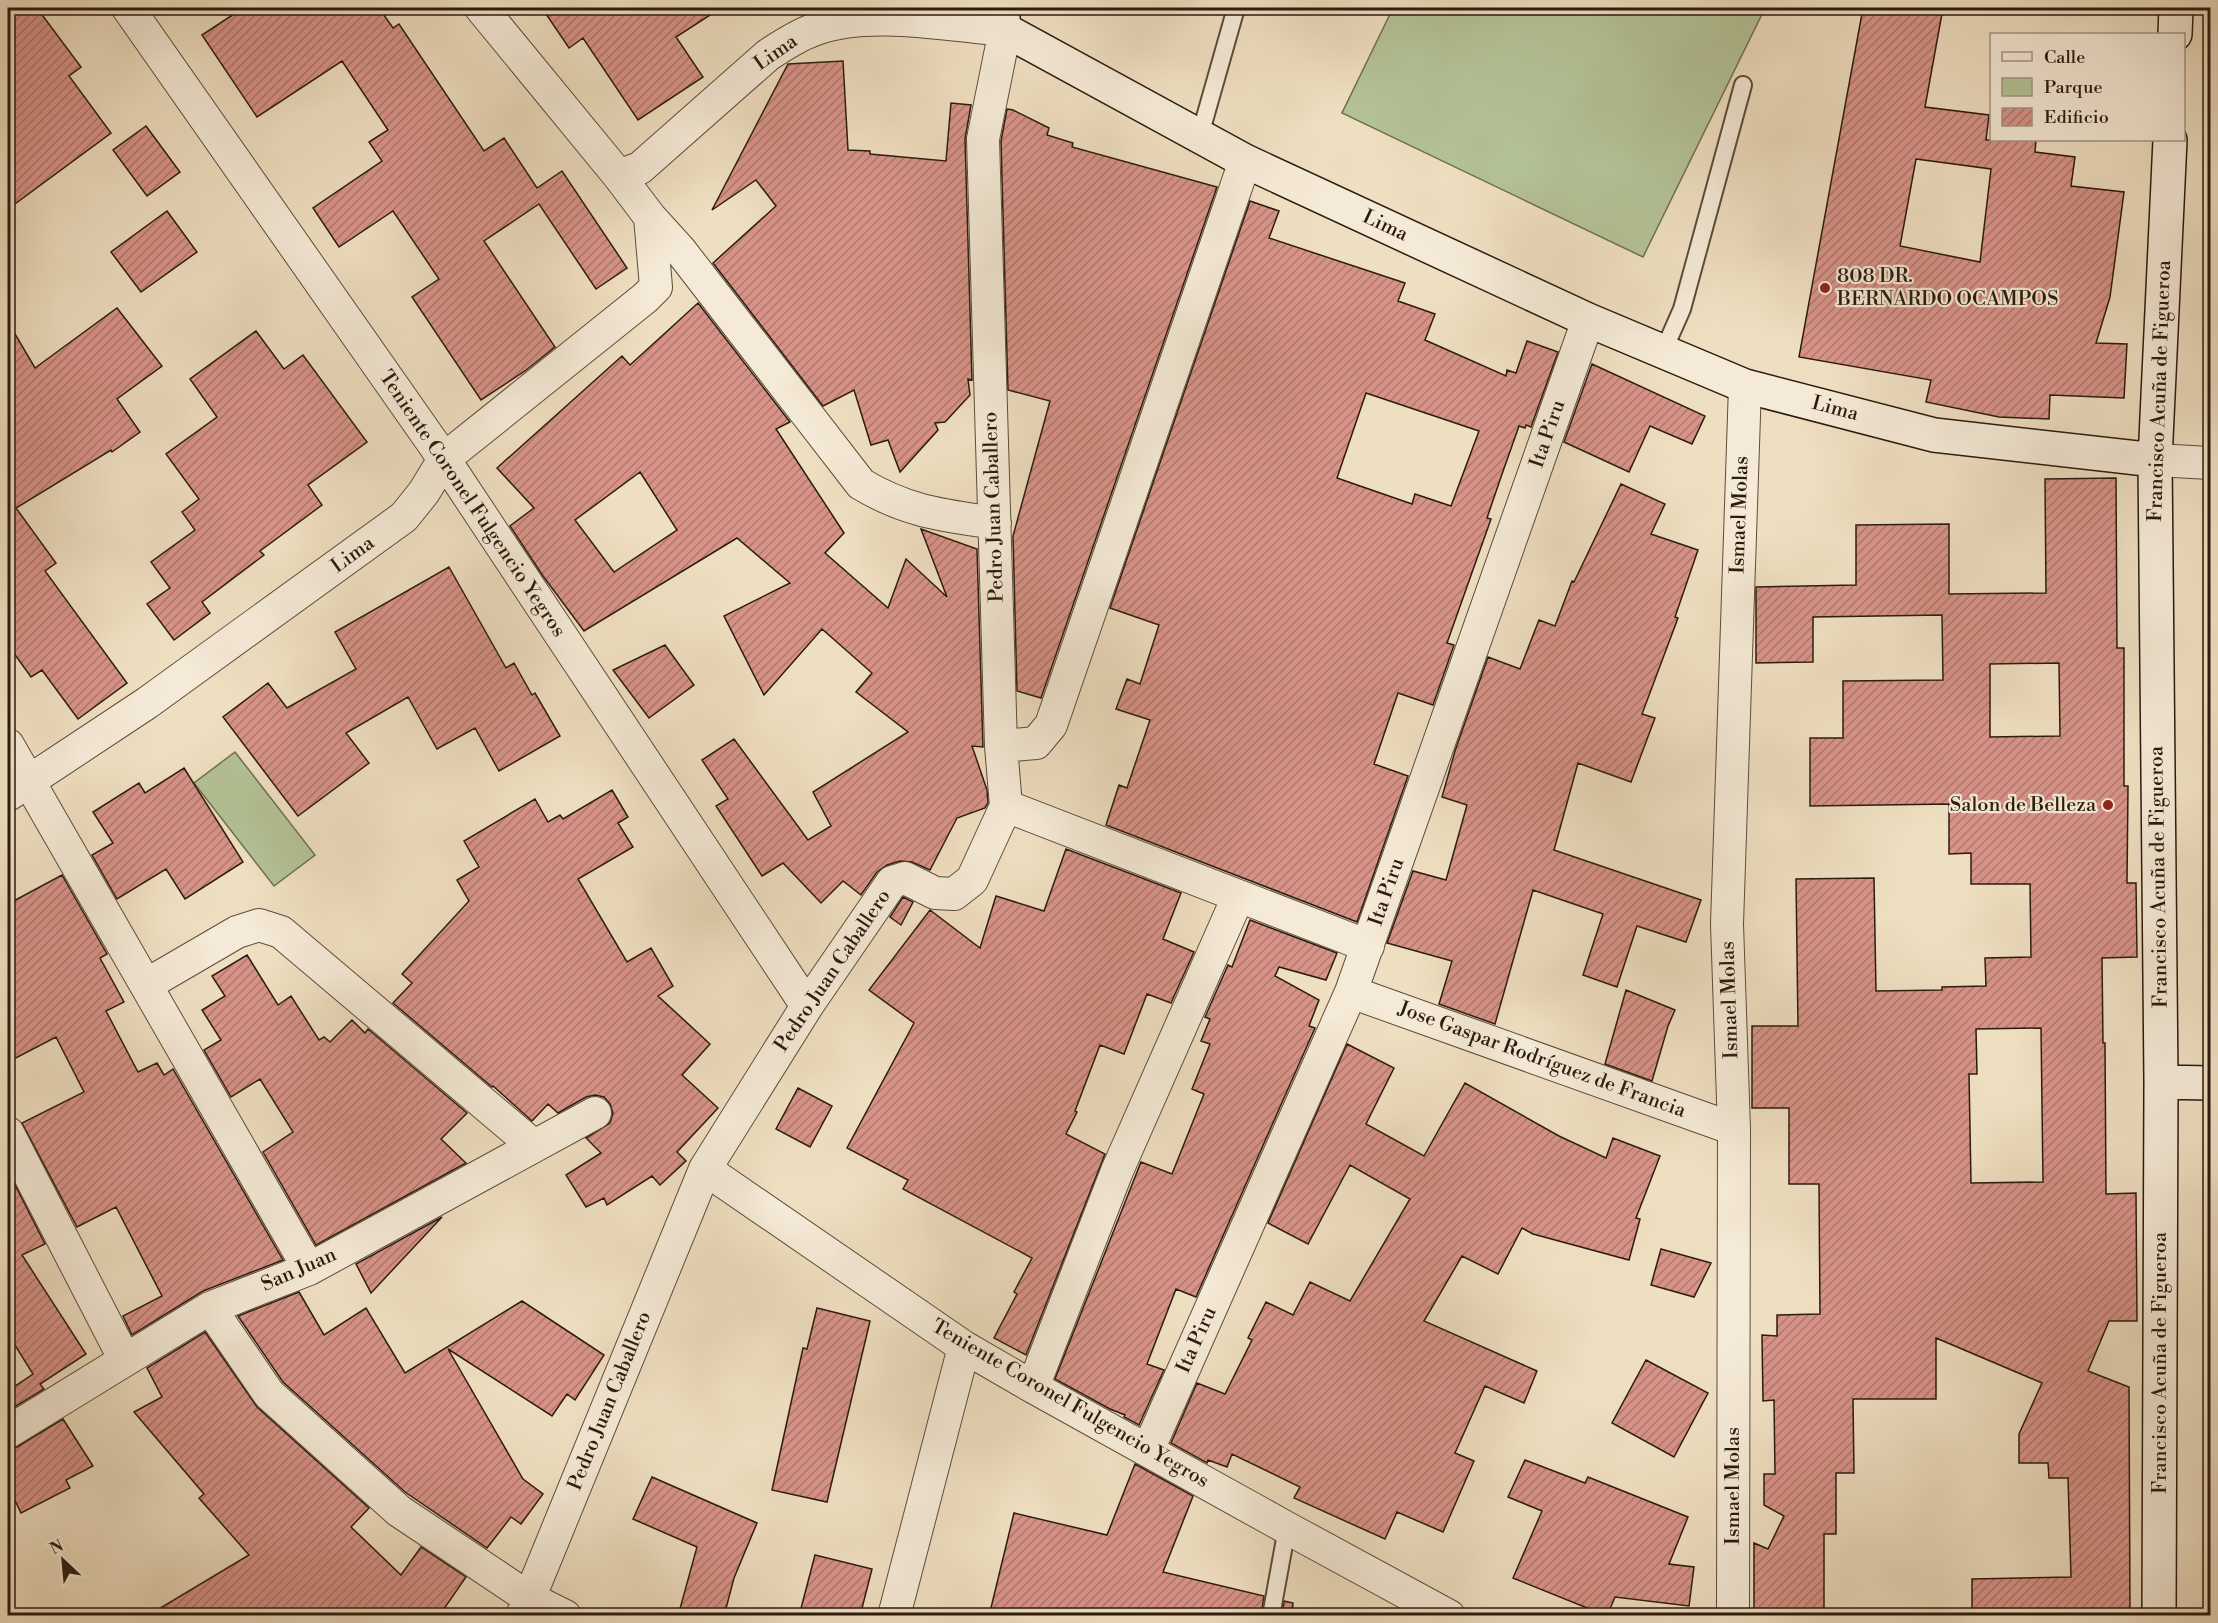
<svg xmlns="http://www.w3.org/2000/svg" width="2218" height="1623" font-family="'Libre Bodoni',serif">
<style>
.park{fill:#b4c397;stroke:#706f52;stroke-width:1.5}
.building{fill:url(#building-hatch);stroke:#2b1b0e;stroke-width:1.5;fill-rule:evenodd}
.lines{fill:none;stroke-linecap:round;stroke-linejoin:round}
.lane-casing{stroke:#5c4c3b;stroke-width:20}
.street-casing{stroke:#5c4c3b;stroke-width:34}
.secondary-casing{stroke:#2b1b0e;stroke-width:36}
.lane{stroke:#f5ead7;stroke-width:16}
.street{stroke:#f5ead7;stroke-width:32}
.secondary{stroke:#f5ead7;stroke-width:33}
.poi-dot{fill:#8f2418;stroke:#f5ead7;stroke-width:2}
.labels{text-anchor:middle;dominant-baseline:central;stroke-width:4.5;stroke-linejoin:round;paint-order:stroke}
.street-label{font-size:20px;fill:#2b1b0e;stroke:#f5ead7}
.poi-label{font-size:20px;fill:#2b1b0e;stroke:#f5ead7;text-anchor:start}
</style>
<defs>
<pattern id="building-hatch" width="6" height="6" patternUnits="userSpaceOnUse" patternTransform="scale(1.5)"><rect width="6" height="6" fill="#d89389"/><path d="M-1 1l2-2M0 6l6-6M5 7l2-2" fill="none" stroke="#af776e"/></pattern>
</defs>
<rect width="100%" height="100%" fill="#efdfc1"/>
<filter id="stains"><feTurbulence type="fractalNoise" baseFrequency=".00333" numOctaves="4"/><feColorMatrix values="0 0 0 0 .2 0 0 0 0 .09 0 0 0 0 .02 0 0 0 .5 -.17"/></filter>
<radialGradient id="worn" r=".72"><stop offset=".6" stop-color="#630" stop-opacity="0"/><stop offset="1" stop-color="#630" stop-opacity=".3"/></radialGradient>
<path class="park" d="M1393,8H1765L1643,257L1342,113Z
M235,752L315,855L274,886L194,783Z"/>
<path class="building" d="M8,8H37L81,67L69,76L111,133L8,209Z
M243,8H379L393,28L399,24L484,151L504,138L537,188L562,171L627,268L596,289L539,204L484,241L555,347L525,371L481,400L412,297L439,279L393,211L339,247L313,208L382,161L369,142L388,130L342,61L257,117L202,35Z
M542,8H721L676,37L703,77L638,120L583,38L569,48Z
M1863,8H1943L1925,107L1989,115L1986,140H2036L2035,152L2075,157L2071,186L2124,192L2110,297L2096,343L2127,344L2124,398L2050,395L2049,419L1999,417L1926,402L1931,380L1799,357ZM1916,159L1991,169L1980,262L1900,246Z
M843,61L848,150L870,151V154L946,161L951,103L971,105L965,139L972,380L968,379L970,395L945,422L935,423L938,430L900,472L888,440L871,445L854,390L823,406L713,263L776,206L756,180L712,210L788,64Z
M1007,109L1013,110L1049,128L1047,135L1073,143L1072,147L1217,187L1041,698L1017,691L1013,536L1050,401L1008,390L1001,141Z
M146,126L180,172L147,196L113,150Z
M1250,201L1279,211L1269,238L1405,283L1398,301L1435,314L1425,340L1506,376L1507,370L1516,373L1527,341L1558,352L1531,427L1526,425L1525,428L1519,426L1501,477L1487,518L1491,519L1447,643L1454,645L1433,705L1398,693L1374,764L1408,776L1357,922L1106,825L1119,785L1127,788L1150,720L1116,709L1127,679L1140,684L1159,625L1110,608ZM1366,393L1479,431L1451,506L1415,494L1412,504L1337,478Z
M167,211L197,252L141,292L111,252Z
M698,303L790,422L776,429L844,533L825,553L888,608L906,559L947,597L921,529L977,549L983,747L972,746L987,790L988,803L985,808L957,818L930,870L912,862L900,861L887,865L877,872L861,895L843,881L821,903L783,863L762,876L716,806L728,799L702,760L734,739L808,840L831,826L813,792L908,732L856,692L872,673L822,629L764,695L724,616L790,583L737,538L584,631L543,576L510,526L534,508L497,468L622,356L630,365ZM640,472L677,530L614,572L575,520Z
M117,308L162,366L117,399L140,432L112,452L111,450L16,508L56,563L45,571L127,683L78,719L42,670L31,677L8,645V322L35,368Z
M256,331L284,369L303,355L367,442L308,485L322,505L260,551L264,555L202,602L210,613L174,640L147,604L170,588L151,562L195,530L182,512L199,499L166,454L217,417L190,379Z
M1592,364L1705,416L1692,444L1650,426L1629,472L1564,442Z
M2116,478L2117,648H2124V786H2128L2127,883H2136L2137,957L2102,958L2103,1043H2105L2106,1194L2136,1193L2137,1321H2109L2088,1371L2129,1387L2130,1616H1972V1579L2071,1577L2068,1478H2049L2048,1463H2019V1434L2042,1383L1936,1338V1399H1853L1854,1473H1836V1534H1824V1616H1754V1543L1768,1549L1784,1516L1764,1505V1474H1775L1774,1400L1763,1401L1762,1335L1777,1336V1315L1820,1314L1819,1184H1789V1108H1752V1026H1798L1796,879L1874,878L1876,991L1942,990V987L1986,986L1985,958L2031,957L2030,884H1971V853L1949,854V804L1810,806V738H1843V681L1943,680L1942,615L1813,617V662L1756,663V587L1856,585V525L1949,524V594L2046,593L2045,479ZM2059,663L2060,736L1990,737V664ZM2041,1028L2043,1182L1971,1183L1969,1074H1977L1976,1029Z
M1621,484L1665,504L1651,534L1698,550L1675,617L1678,618L1642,714L1655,718L1631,782L1578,763L1554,850L1701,900L1686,942L1637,926L1617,987L1583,975L1603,914L1533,890L1495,1024L1439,1004L1452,961L1387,943L1413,871L1446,880L1467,805L1442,797L1455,751L1488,657L1520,669L1539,620L1555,626L1572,581L1574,582Z
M449,567L506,668L514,663L532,695L535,693L560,736L499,771L475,728L437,749L408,697L346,733L369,763L298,816L223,717L268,683L287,708L356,669L335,632Z
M665,645L694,685L649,718L613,670Z
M184,768L243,862L185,899L166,869L117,899L92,855L113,843L93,812L139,783L145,793Z
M612,790L628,817L618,823L633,847L578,879L627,962L651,948L673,986L658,996L710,1044L682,1075L718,1108L677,1152L686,1161L660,1185L652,1176L607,1205L604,1198L586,1207L566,1175L601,1153L586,1138L610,1123L613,1113L610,1104L604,1097L595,1095L586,1097L558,1113L548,1104L532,1121L493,1086L492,1087L393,1003L412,983L402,974L469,901L457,880L479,867L464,841L535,799L548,822L560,815L563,819Z
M1066,849L1181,893L1163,939L1194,952L1171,1003L1147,994L1124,1054L1100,1045L1075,1111L1077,1112L1066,1134L1105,1154L1026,1355L994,1338L1017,1294L1014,1292L1032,1258L903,1189L908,1180L847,1148L914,1023L869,990L930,910L980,948L996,896L1044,911Z
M62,875L107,954L100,958L124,1002L106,1011L138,1072L157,1063L164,1075L173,1069L283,1260L203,1291L132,1335L123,1316L162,1296L116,1207L77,1227L22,1123L84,1092L56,1037L8,1062V904Z
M903,897L913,902L901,925L890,917Z
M1250,920L1337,953L1326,980L1279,967L1275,976L1319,1000L1309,1026L1315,1028L1196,1297L1176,1289L1147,1364L1164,1370L1139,1425L1124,1417L1125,1415L1110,1409L1055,1379L1141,1162L1172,1174L1204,1094L1192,1089L1210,1044L1201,1041L1210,1019L1205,1017L1228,965L1232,967Z
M247,955L278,1005L291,996L319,1040L324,1037L330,1042L352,1020L365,1033L368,1029L467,1113L441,1139L466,1163L316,1245L263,1152L293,1132L260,1079L231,1097L204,1050L221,1040L202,1010L225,996L212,976Z
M1626,990L1675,1010L1668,1026L1652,1081L1605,1064Z
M1347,1044L1394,1068L1366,1124L1424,1156L1465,1083L1559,1136L1606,1158L1613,1138L1660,1156L1636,1218L1640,1219L1629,1260L1533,1234L1522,1228L1498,1274L1462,1256L1424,1321L1537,1371L1524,1403L1485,1386L1455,1453L1474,1461L1443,1532L1397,1512L1385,1539L1294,1498L1300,1487L1232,1454L1227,1467L1208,1460L1207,1463L1171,1443L1197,1383L1225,1394L1252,1340L1248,1338L1266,1302L1293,1315L1310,1282L1350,1301L1410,1199L1350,1165L1308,1244L1268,1223Z
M798,1088L832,1106L810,1147L776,1129Z
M8,1171L45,1244L22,1255L86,1354L40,1384L44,1389L8,1411V1391L33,1374L8,1334Z
M442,1217L371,1293L356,1264Z
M1661,1249L1711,1263L1694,1297L1651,1285Z
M299,1292L324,1335L366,1308L405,1373L522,1301L604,1355L575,1400L567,1394L552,1416L448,1349L523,1479L543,1494L521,1524L511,1517L487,1548L405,1492L283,1382L238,1316Z
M817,1308L870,1321L827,1502L772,1490L803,1348L807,1349Z
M205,1332L257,1407L369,1508L351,1527L401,1575L421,1547L466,1577L439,1616H147L249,1555L199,1498L204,1494L134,1412L162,1397L147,1368Z
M1646,1360L1708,1393L1674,1457L1612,1423Z
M63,1419L93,1466L66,1480L70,1488L21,1513L8,1486V1450L17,1447Z
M1525,1460L1585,1483L1588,1477L1688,1517L1669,1564L1694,1567L1689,1606L1615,1597L1607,1616L1513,1578L1542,1511L1508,1497Z
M1135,1464L1193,1496L1163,1572L1264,1596L1261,1616H989L1014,1513L1107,1535Z
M652,1477L757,1523L734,1578L724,1616H678L697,1547L633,1519Z
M815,1555L872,1569L860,1616H799Z
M1284,1601L1293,1603L1292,1616H1282Z"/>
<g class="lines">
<defs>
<path id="lane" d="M1200,135L1236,8
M1663,352L1682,309L1743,85
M1271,1616L1287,1528"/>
<path id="street" d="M128,8L444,459L807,1006
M650,217L680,250L861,484C908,512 942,515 995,523
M2155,460L2210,463
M8,745L309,1269
M1001,746L1036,743L1051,725L1245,161
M8,795L147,703L404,517L424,492L444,459L645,298L656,287L650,217L619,176L481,8
M1006,806L1368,946
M146,985L237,932L259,925L281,932L534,1146
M1351,992L1734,1129
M8,1133L125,1360
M705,1169L964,1347L1033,1387L1287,1528L1449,1616
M210,1308L269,1394L399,1511L529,1598L565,1616
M1033,1387L1117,1171L1238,897
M8,1432L210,1308L309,1269L595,1113
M1148,1450L1351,992L1588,320
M522,1616L705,1169L807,1006L892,882L905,878L935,893L954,894L972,880L1006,806L1001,746L983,139L1005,30C946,25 868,9 813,30C797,36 783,45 768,55L640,168L619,176
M894,1616L964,1347
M1733,1616L1734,1129L1727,924L1745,386"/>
<path id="secondary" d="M1001,8L1005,30L1245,161L1588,320L1745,386L1934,435L2155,460
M2175,34L2176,8
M2161,1082L2210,1083
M2159,1616L2161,1082L2155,460L2170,140"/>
</defs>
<use href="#lane" class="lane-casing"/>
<use href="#street" class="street-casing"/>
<use href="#secondary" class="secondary-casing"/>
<use href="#lane" class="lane"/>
<use href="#street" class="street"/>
<use href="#secondary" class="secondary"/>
</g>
<g class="poi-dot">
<circle cx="1825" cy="288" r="6"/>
<circle cx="2108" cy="805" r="6"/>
</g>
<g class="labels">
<g class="street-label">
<text transform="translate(776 53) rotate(-35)">Lima</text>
<text transform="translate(1385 226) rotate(25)">Lima</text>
<text transform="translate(2160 391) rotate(-88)">Francisco Acuña de Figueroa</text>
<text transform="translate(1835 409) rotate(15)">Lima</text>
<text transform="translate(1548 434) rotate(-71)">Ita Piru</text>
<text transform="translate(472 504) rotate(56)">Teniente Coronel Fulgencio Yegros</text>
<text transform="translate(994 507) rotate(-92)">Pedro Juan Caballero</text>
<text transform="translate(1740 515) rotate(-88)">Ismael Molas</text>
<text transform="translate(353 555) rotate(-36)">Lima</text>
<text transform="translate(2159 877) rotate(-91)">Francisco Acuña de Figueroa</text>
<text transform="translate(1387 892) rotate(-71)">Ita Piru</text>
<text transform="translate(833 971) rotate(-56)">Pedro Juan Caballero</text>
<text transform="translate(1730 1000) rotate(-92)">Ismael Molas</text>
<text transform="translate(1542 1060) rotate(20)">Jose Gaspar Rodríguez de Francia</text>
<text transform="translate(299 1270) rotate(-24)">San Juan</text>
<text transform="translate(1197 1340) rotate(-66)">Ita Piru</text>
<text transform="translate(2160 1363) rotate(-90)">Francisco Acuña de Figueroa</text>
<text transform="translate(610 1401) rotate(-68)">Pedro Juan Caballero</text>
<text transform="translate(1070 1404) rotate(30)">Teniente Coronel Fulgencio Yegros</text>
<text transform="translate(1733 1486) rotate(-90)">Ismael Molas</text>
</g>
<g class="poi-label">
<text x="1837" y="276">808 DR.<tspan x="1837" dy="23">BERNARDO OCAMPOS</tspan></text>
<text x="2096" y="805" text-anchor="end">Salon de Belleza</text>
</g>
</g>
<rect width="2218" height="1623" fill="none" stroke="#efdfc1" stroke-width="30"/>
<rect x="9" y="9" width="2200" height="1605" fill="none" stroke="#2b1b0e" stroke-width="3"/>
<rect x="15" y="15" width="2188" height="1593" fill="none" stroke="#2b1b0e" stroke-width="1.5"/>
<rect x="1990" y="33" width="195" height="108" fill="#f5ead7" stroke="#a49787" stroke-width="1.5"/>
<rect x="2002" y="52" width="30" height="9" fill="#f5ead7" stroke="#a49787" stroke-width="1.5"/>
<text x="2044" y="63" font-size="18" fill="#2b1b0e">Calle</text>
<rect x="2002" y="78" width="30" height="18" fill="#b4c397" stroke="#a49787" stroke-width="1.5"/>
<text x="2044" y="93" font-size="18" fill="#2b1b0e">Parque</text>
<rect x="2002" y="108" width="30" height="18" fill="url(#building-hatch)" stroke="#a49787" stroke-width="1.5"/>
<text x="2044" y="123" font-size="18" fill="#2b1b0e">Edificio</text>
<g transform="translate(63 1560) rotate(334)" stroke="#f5ead7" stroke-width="4.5" paint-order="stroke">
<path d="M0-4.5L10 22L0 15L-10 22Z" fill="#2b1b0e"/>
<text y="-9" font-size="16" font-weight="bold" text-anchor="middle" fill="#2b1b0e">N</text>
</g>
<rect width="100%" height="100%" filter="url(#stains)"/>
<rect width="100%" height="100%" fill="url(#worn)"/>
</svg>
